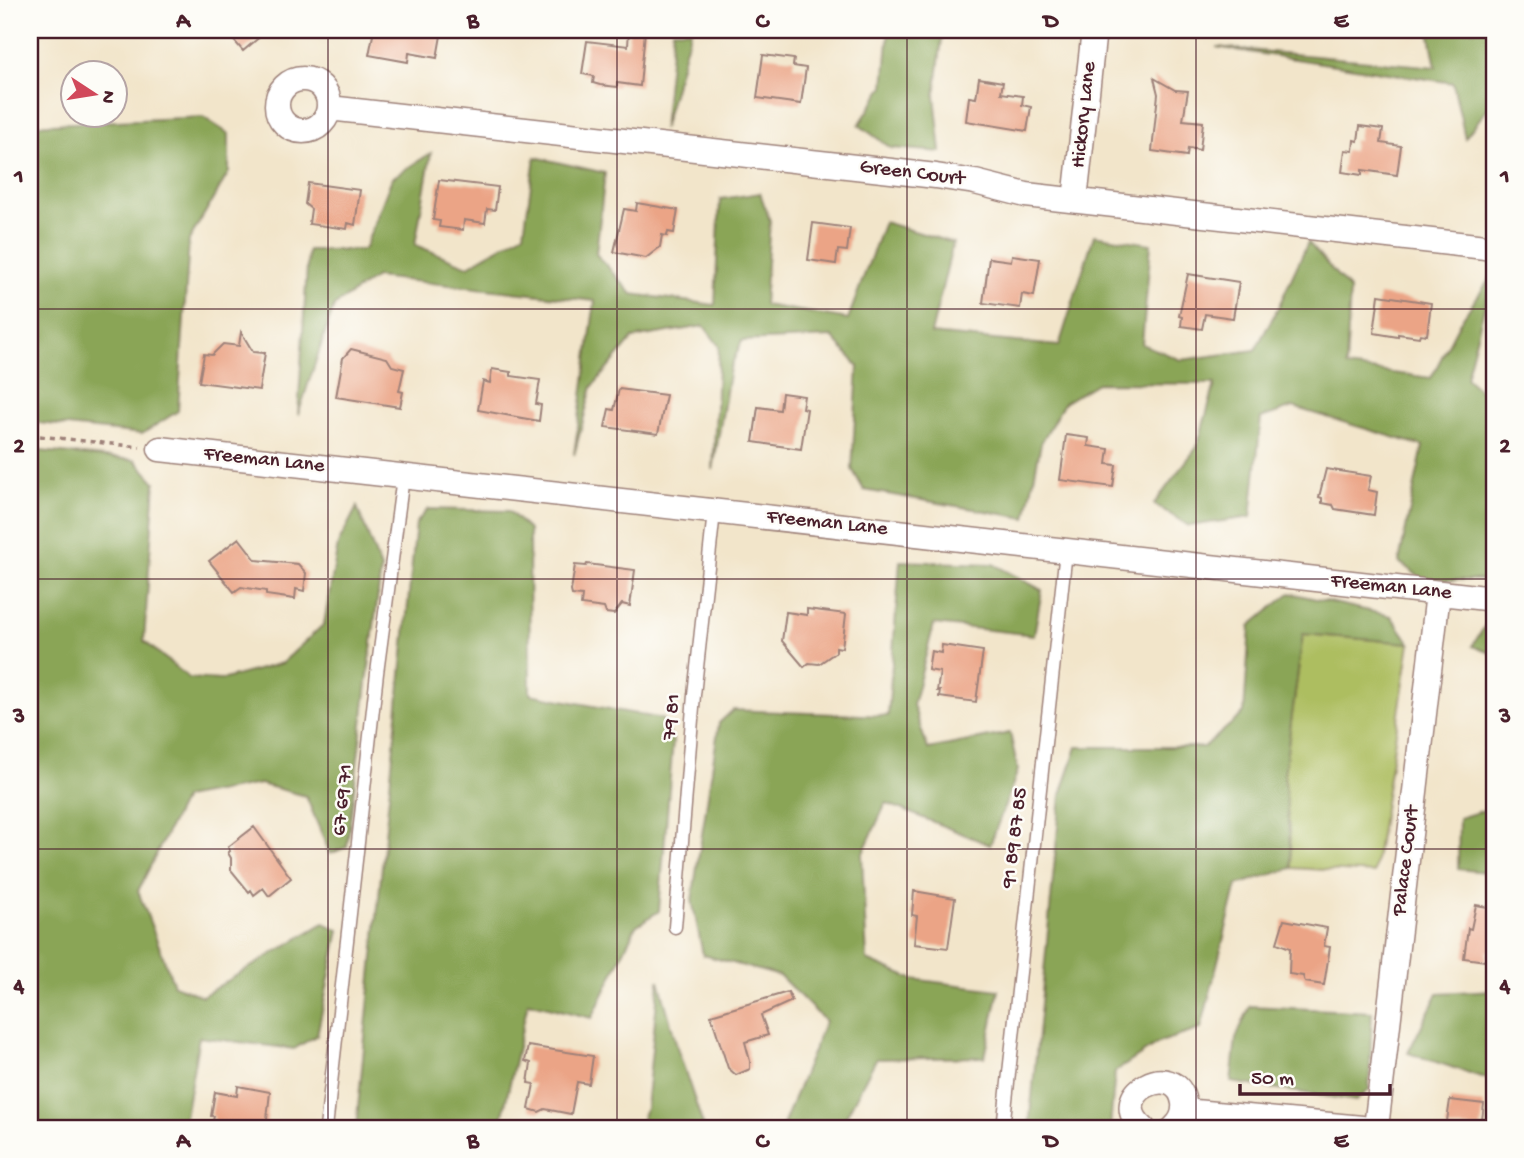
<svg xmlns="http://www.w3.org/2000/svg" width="1524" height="1158" font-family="'Gochi Hand',sans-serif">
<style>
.green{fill:#adbe61;stroke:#7c6e46;stroke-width:2}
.forest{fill:#8aa557;stroke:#6a6241;stroke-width:2}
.building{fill:#eba486}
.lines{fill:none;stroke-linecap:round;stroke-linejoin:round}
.service-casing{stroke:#9e827a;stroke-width:15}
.minor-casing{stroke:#9e827a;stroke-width:27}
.path{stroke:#9e827a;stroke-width:3.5;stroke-dasharray:5 5;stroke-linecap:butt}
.service{stroke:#fff;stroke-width:12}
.minor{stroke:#fff;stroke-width:24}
.grid{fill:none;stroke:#4a1f2b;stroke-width:2;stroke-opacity:0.55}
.labels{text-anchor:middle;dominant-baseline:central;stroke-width:5;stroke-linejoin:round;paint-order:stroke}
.street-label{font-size:21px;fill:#4a1f2b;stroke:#fdfcf7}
.neatline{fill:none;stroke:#4a1f2b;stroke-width:2.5}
.grid-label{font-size:23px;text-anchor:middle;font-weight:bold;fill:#4a1f2b}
</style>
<rect width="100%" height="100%" fill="#fdfcf7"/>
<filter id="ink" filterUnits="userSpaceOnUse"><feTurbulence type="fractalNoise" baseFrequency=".0143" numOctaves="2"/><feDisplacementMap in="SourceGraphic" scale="14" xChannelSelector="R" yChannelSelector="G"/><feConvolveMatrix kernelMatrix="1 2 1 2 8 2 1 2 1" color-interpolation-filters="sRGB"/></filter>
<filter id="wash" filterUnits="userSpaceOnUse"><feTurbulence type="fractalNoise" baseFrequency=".00686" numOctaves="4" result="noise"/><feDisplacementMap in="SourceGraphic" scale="28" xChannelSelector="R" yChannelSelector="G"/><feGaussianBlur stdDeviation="1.57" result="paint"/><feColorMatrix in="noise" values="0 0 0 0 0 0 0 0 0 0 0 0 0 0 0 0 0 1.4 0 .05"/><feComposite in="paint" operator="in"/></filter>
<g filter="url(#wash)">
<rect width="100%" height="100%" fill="#f2e5ca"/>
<path class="green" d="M1303,634L1410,643L1374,873L1292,868L1284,774Z"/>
<path class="forest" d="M673,30H691L663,129Z
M889,30H943L935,96L941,152L891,148L859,125L884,86Z
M1429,30H1494V100L1465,138L1453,83L1216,47L1436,67Z
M203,117L229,134V172L189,240L178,411L142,434L30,422V125Z
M431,153L415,245L468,266L524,233L535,157L605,173L596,254L632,294L715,305L720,199L760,193L770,221L764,305L848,319L884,222L953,243L931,334L1059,346L1094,235L1151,244L1142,344L1181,360L1255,350L1277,310L1308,242L1350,290L1346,367L1431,378L1460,322L1493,274L1466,378L1494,403V580H1424L1399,562L1423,446L1293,407L1261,418L1251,517L1189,526L1154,504L1197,447L1215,384L1097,383L1064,403L1041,443L1026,518L864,490L852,469L858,366L832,337L742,341L730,368L713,470L719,346L704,326L633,338L592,387L574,455L595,301L376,277L334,306L298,415L308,250H364L392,178Z
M30,450L135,460L155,482L144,641L189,678L221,680L282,663L324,624L338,544L357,507L381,569L347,847L330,854L306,796L260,784L184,798L138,891L174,985L202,996L324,923L339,930L317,1035L294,1049L199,1037L183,1128H30Z
M428,509L509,511L529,530L530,694L662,719L673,741L659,911L636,926L592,1018L528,1002L500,1128H356L416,523Z
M900,561L993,564L1042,590L1034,635L934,624L913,705L928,749L1010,733L1018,770L990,845L886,803L862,855L867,960L912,979L999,990L985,1057L876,1059L840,1128H782L825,1021L780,976L703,955L692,900L719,723L733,710L888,716Z
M1290,593L1391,616L1410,643L1303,634L1284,774L1292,868L1237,885L1201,1029L1160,1042L1115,1072L1110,1128H1029L1061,795L1077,747H1204L1244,713L1250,626Z
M1491,617H1494V654L1472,646Z
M1494,807V873L1458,869L1459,818Z
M659,980L678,1050L704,1128H639L646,1108Z
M1494,990V1081L1408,1053L1438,993Z
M1250,1006L1372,1012L1369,1090L1356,1101L1231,1082L1236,1038Z"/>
<g id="blocks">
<path class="building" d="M225,30H268L243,51Z
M374,30H442L437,58L409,53L408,62L369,55Z
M629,30L645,31L640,86L617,83V87L600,85L593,83L594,76L582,74L587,41L628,46Z
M763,55L794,59L793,66L806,68L801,104L757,98Z
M979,78L1003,82L1001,93L1023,96L1022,105L1031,107L1027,131L966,121L969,97L976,98Z
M1154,78L1175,90L1188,91L1183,120L1203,122L1200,150L1188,148L1187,156L1152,151L1158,94Z
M1360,126L1383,129L1381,143L1401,146L1397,175L1362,170V175L1342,172L1345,150L1353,151L1354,140L1358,141Z
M439,180L498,187L495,210L487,209L485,223L464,220L463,230L439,227L440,221L433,220Z
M308,183L360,190L355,225L348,223L347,229L309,224L311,209L305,204Z
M637,203L678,210L674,233L668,232L667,236L662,235L660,247L646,258L614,252L624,209L636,211Z
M813,223L850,228L847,251L838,250L836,264L808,260Z
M1012,255L1040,259L1034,296L1022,294L1020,308L983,303L989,258L1011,261Z
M1188,274L1239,282L1233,318L1205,314L1202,329L1181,326L1182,317L1179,316Z
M1379,295L1431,303L1427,335L1420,334L1419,337L1398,334V337L1374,333Z
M241,332L253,352L265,353L259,390L199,382L204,354L212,355L223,344L239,346Z
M351,349L387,358L392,366L404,369L399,391L403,392L400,407L336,397L343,358Z
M492,369L511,372V376L540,380L536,404L541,405L539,421L478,410L483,381L490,383Z
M619,389L666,395L658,434L605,427L609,409L614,410Z
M782,393L804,396L802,408L807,409L801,449L753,442L758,407L780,410Z
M1066,435L1089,438L1088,446L1109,449L1107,464L1116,465L1113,487L1060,480Z
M1326,469L1371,476L1368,490L1377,492L1374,515L1335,509L1333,505L1322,503V498L1319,497Z
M239,538L256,560L298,564L306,573L304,591L296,589L295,599L266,595V591L241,587L234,592L209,561Z
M587,564L635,570L630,606L622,604L614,614L606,613L604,608L581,605L582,596L572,595L571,591L575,565L586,566Z
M807,609L846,614L842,648L836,647V652L819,664L809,663L804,667L782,641L786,612L807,615Z
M942,645L983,651L976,702L939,697L940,691H937L940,672L928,670L931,651L941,653Z
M254,827L291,878L269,896L263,888L254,895L251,890L249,892L231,870V858L228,853L230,851L228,847Z
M914,891L955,898L948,948L914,944L917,916L912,915Z
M1476,905L1494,908V952L1487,951L1486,961L1464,958L1468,928L1471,929Z
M1284,920L1327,928L1324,946L1330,947L1324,985L1305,982L1303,976L1289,974L1290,948L1277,943Z
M788,992L792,1001L761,1015L768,1035L745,1042L750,1061V1069L736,1075L728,1068L711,1015Z
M528,1046L593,1056L589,1084L577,1082L571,1114L545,1109L539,1112L529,1109L534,1084L528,1083L531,1063L525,1061Z
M238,1086L270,1092L266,1128H226L227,1123L213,1121L214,1116H211L215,1092L237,1096Z
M1450,1100L1484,1104L1481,1128H1446Z"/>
</g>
</g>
<g filter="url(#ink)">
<use href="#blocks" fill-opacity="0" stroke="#9e827a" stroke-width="2"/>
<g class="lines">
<defs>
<path id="service" d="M675,927L694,695L714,512
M326,1128L377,673L403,477
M1003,1128L1066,551"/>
<path id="minor" d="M277 105a26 26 0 1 1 52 0a26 26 0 1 1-52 0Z
M329,108L936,176L975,182L1026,195L1494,248
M1075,200L1094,30
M160,449L1494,599
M1184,1111L1362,1128
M1143,1128C1104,1094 1177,1057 1184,1103C1185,1113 1181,1122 1174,1128
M1376,1128L1438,593"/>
</defs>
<use href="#service" class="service-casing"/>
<use href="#minor" class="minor-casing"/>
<path class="path" d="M30,435L140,447"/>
<use href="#service" class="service"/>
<use href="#minor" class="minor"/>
</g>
</g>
<path class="grid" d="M328,30V1128M617,30V1128M907,30V1128M1196,30V1128M30,309H1494M30,579H1494M30,849H1494"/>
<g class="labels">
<g class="street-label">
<text transform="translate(1085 115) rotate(-84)">Hickory Lane</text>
<text transform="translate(912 174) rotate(7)">Green Court</text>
<text transform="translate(264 461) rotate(6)">Freeman Lane</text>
<text transform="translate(827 524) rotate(6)">Freeman Lane</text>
<text transform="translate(1391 588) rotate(6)">Freeman Lane</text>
<text transform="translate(673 717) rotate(-84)">79 81</text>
<text transform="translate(344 800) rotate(-84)">67 69 71</text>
<text transform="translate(1016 838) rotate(-83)">91 89 87 85</text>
<text transform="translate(1407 861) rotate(-83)">Palace Court</text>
</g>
</g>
<rect width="1524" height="1158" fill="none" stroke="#fdfcf7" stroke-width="77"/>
<g transform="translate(94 94) rotate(102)"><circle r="33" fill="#fdfcf7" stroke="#b5a4a5" stroke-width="2"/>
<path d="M0-5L12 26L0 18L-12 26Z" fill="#d1495b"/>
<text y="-10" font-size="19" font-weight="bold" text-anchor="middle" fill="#4a1f2b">N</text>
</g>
<path d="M1240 1084v10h150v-10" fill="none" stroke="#4a1f2b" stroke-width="3.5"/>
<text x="1251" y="1084" font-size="21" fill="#4a1f2b" stroke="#fdfcf7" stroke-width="5" paint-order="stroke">50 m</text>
<rect x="38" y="38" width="1448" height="1082" class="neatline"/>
<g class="grid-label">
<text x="183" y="27">A</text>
<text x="473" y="27">B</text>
<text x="762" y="27">C</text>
<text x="1051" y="27">D</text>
<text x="1341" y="27">E</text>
<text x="19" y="182">1</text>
<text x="1505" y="182">1</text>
<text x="19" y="452">2</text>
<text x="1505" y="452">2</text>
<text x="19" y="722">3</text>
<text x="1505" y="722">3</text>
<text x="19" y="992">4</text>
<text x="1505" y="992">4</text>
<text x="183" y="1147">A</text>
<text x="473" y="1147">B</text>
<text x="762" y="1147">C</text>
<text x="1051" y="1147">D</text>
<text x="1341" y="1147">E</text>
</g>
</svg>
